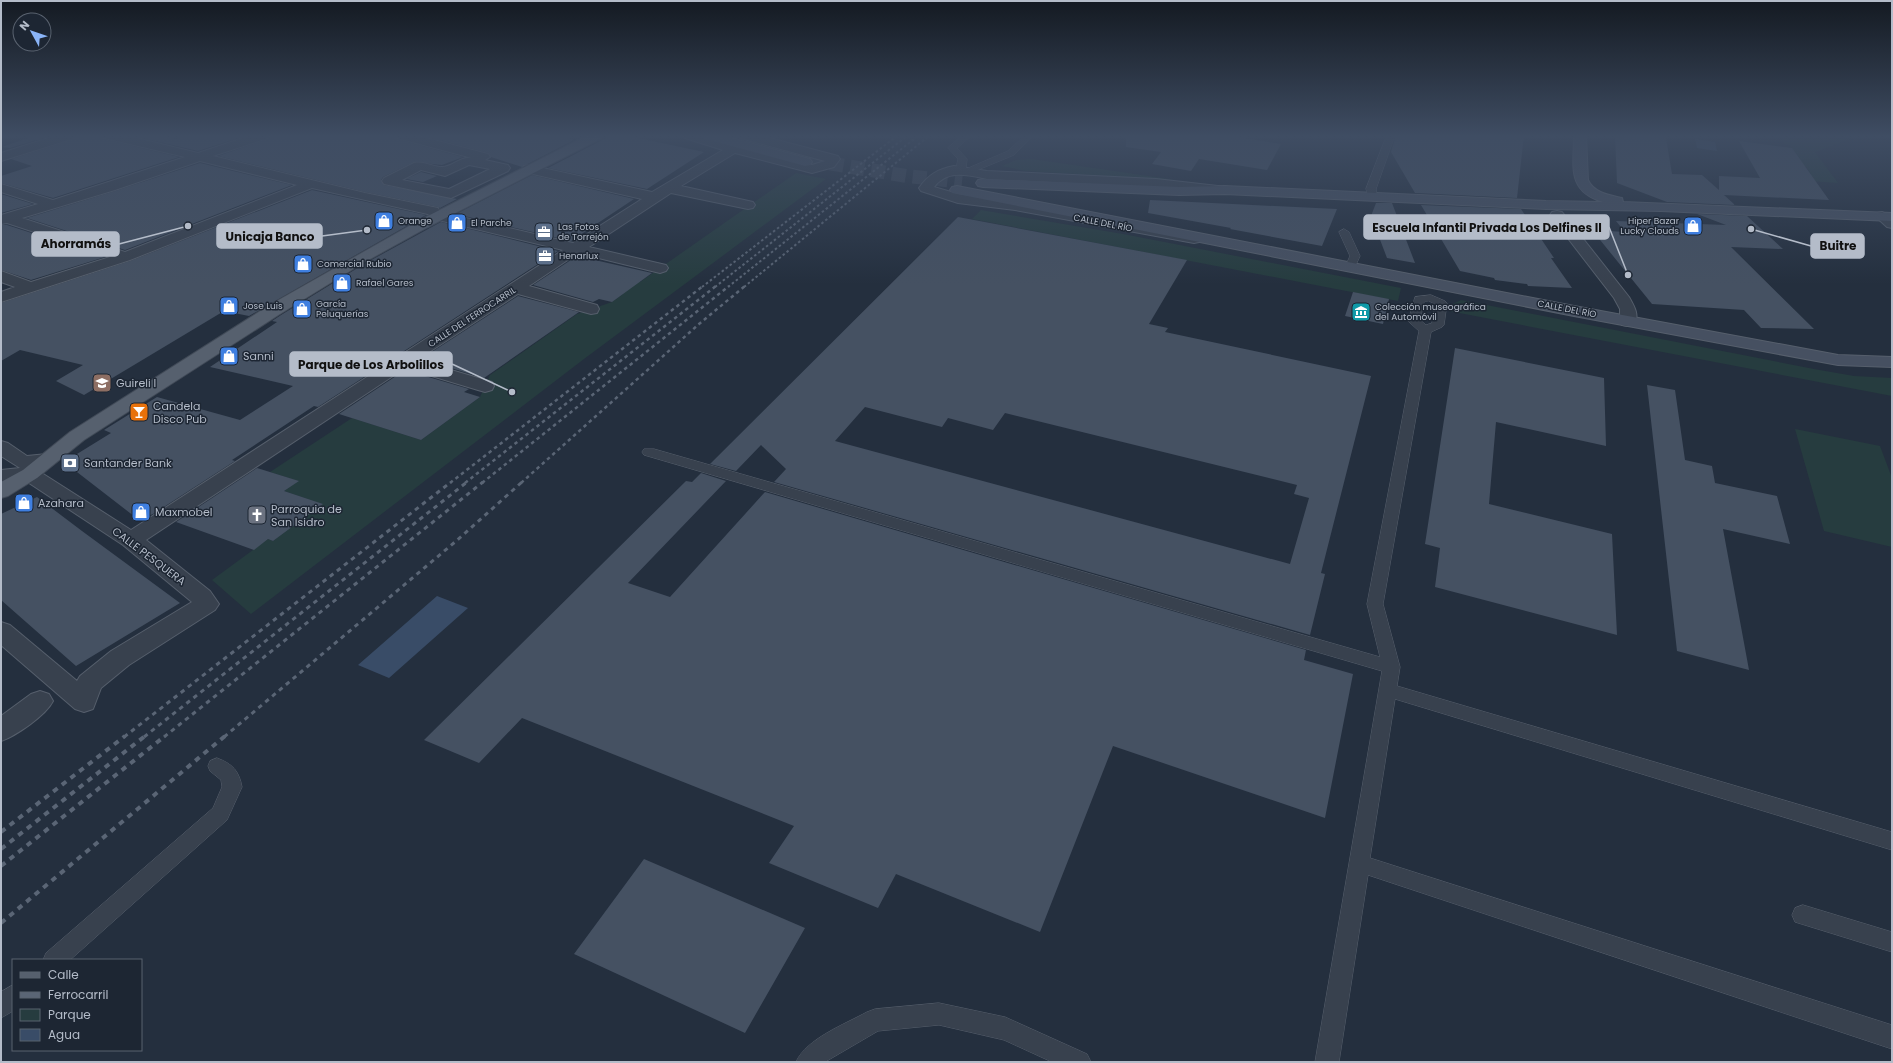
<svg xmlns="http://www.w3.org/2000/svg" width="1893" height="1063" font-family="Poppins,sans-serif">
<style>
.green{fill:#263c3f}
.water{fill:#394c67}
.building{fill:#455162;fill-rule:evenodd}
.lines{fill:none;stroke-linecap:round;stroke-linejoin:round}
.secondary-tunnel{stroke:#3a4453;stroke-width:14;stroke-dasharray:14 7;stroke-linecap:butt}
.lane-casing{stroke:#565f6c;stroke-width:1}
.street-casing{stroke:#565f6c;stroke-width:2}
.secondary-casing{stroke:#565f6c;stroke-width:2}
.primary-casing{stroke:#414a57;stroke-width:2}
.lane{fill:#38414e;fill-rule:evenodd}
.street{fill:#38414e;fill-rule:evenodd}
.secondary{fill:#465061;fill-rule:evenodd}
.primary{fill:#56606e;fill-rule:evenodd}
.rail-far3{stroke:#5a6575;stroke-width:2;stroke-dasharray:2.5 2.5;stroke-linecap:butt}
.rail-far2{stroke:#5a6575;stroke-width:2.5;stroke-dasharray:3.5 3.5;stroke-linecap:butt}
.rail-far1{stroke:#5a6575;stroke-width:3;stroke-dasharray:4.5 4.5;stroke-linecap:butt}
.rail{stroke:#5a6575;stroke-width:4;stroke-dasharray:5.5 5.5;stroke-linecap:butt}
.labels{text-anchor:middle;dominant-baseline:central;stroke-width:3;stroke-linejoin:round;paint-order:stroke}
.far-poi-label{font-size:9px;fill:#b4bcc9;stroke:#1d2633;text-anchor:start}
.far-street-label{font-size:9px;fill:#b4bcc9;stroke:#1d2633}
.poi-label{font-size:11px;fill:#b4bcc9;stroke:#1d2633;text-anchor:start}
.street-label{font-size:11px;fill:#b4bcc9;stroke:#1d2633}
.leader{fill:none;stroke:#b4bcc9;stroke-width:1.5}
.callout-dot{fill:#b4bcc9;stroke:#1d2633;stroke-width:1.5}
.callout{fill:#b4bcc9;stroke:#b4bcc9;stroke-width:1.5}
.callout-label{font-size:12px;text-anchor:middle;font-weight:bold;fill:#111}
</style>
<rect width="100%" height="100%" fill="#242f3e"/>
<path class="green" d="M1753,135H1860L1815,152L1838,183L1809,181L1811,174L1806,167L1803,166L1790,145H1786L1780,139Z
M1032,159L1176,180L1026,171L1002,166L1016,160Z
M796,173L826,179L584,359L251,614L212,580L268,539L273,541L322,504L284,491L298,481L270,472L352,418L421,440L480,397L490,375L577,314L612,302L623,294L625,278L640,282Z
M981,210L1123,234L1401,288L1398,301L972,219Z
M1461,300L1814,369L1854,376L1892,378V396L1449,311L1453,304Z
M1795,429L1880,446L1892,478V547L1824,531Z"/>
<path class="water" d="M1695,139L1715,142L1717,151L1697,148Z
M437,596L468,608L389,678L358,665Z"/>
<path class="building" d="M36,135H53L10,148L2,147Z
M78,135H101L104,139L179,157L53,198L1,183V176L32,166L11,159L75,139Z
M130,135H154L176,139L188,135H247L198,151Z
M271,135H394L397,139L463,157L442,165L414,162L383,177L381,180L384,185L457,199L440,208L438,207L365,192L218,156L268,139Z
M421,135H562L574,140L522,167L491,157L488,153Z
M612,135H624L704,152L647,189L548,168Z
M1126,135H1239L1237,137L1281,144L1267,170L1199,159L1191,171L1152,164L1161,152L1126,147Z
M1396,135H1524L1517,198L1415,193L1391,152Z
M1615,135H1663L1664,137L1666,138L1672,174L1702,175L1719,190V176L1760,178L1739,141L1792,148L1829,200L1724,195L1735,205L1667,202L1617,183Z
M200,163L292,185L125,250L27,218L115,191Z
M421,172L437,176L423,182L406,179Z
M532,175L634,199L571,241L456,214Z
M312,190L426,215L249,316L224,311L84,395L56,381L83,365L20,350L1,361V303L130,261Z
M1,194L33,204L1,213Z
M1150,200L1233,204L1337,209L1322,246L1230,229L1231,228L1148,213Z
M1376,203H1392L1415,263L1387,258L1371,216Z
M1421,205L1521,209L1554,258H1551L1572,288L1528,286L1527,284L1495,280L1494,278L1460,271Z
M1697,214L1747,216L1783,249L1731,247L1814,329L1761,328L1744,310L1652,304L1592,230L1625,232L1616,221L1726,225Z
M958,217L1187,260L1149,324L1168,328L1165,332L1371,376L1321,573L1325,574L1310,635L774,482L786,469L761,445L736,471L710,464ZM865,407L942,427L948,418L993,430L1005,413L1297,485L1294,494L1309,498L1290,564L835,441Z
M441,222L558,251L318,407L314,406L232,460L235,461L153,514L139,520L64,462L111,433L104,430L157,397L240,420L293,386L210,367L277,322L272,321L281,315L364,264Z
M1,225H7L105,257L31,280L1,270Z
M577,256L652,273L612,302L599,299L593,302L533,285Z
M1353,292L1389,299L1383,324L1345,316Z
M518,296L579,312L484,378L421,359Z
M1455,348L1604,378L1606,446L1496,422L1489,504L1612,534L1617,635L1435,587L1440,548L1425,544Z
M405,370L469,389L464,392L480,397L421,440L339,414Z
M1647,385L1675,390L1685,460L1712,466L1715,483L1777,496L1790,544L1723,529L1749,670L1677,651Z
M257,468L299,481L284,491L323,504L273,541L268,539L254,550L176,522Z
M701,473L726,481L628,583L670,597L765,492L1306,650L1304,660L1353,674L1325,818L1113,746L1040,932L896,874L878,908L769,863L794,826L522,718L479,763L424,740L686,481L692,482Z
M37,497L82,531L180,603L76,666L1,600V514Z
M644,859L805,928L745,1033L574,954Z"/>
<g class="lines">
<path class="secondary-tunnel" d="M809,160L907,176L962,182"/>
<defs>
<path id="lane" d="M963,135H972L957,148L967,159L966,169L1008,151L1025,135H1034L1014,155L968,174L964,171H958L956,169L958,159L948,148Z
M1387,135H1395L1376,189L1377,197L1375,199H1369L1366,189Z
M1344,229L1349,232L1360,256L1354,269L1350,270L1345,267L1350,256L1339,232Z
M1431,295L1445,301L1447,303L1444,325L1442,327L1431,332L1383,604L1400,667L1397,686L1892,832V850L1395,699L1370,858L1892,1025V1049L1368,875L1339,1062H1315L1382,671L644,455L642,452L644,449H654L1380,657L1367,604L1419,331L1408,321L1415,297ZM1429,301L1435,304L1432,323L1426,325L1420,320L1424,302Z
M217,758C233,764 239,771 242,787L227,820L70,960H43L46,953L213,808L222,787L221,780L210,771L208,766L210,761Z
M1803,905L1892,932V952L1795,922L1792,915L1795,908Z
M13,985V1011L1,1018V992Z
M939,1003L1005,1017L1087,1054L1091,1062H1052L1004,1040L939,1025L878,1031L825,1062H796C806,1039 845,1024 867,1012L875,1009Z"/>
<path id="street" d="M58,135H77L75,138L1,161V153Z
M102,135H124L198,153L252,135H270L268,138L213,156L365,193L433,207L438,208L440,212L573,243L642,199L524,172L522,169L524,166L529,165L652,192L723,150L685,138L683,135H702L738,146L812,165L825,161L740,138L738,135H758L838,156L840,159L834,167L812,173L735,153L681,186L753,202L755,205L753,208L748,209L671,193L589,247L666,265L668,268L666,271L660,273L578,253L529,286L597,305L599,309L597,313L591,314L518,294L417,360L492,382L494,386L492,390L485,392L478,390L405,368L146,540L210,591L219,604L215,610L129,665L101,688L93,709L84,712L75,709L1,645V622L10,625L77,681L80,676L111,651L192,602L123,545L26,481L1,482V470L20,468L1,456V441L8,443L27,456L47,454L54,456L57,460L54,464L32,468L37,470L131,530L563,250L434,219L432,215L312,188L130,260L1,302V292L15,287L1,282V271L31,282L110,257L7,223L1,224V215L38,204L1,192V184L53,200L185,157L104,138ZM200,161L297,185L125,252L22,218L115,190Z
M395,135H415L488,154L490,157L485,160L508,165L510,168L508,171L451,198L384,184L382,181L384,178L414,163C424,161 433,167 442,167C453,167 460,156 472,158L397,138ZM469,165L490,169L449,189L402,180L421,170L445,176Z
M954,166L987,171L1156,179L1218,186L1223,187L1225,190L1223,193L1218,194L1156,187L987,179C968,175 948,169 934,187L958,194L1015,202L1199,236L1201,239L1199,242L1194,243L1015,210L958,203L921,191L919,188C928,175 938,169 954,166Z
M1557,211L1562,212L1629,297C1634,306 1640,315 1634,325L1628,326L1622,325L1620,321V309L1614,298L1550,215L1552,212Z
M1882,212L1892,217V228L1887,227L1875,216L1877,213Z
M40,691L49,694L53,701C46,715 16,736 1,741V716L31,694Z"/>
<path id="secondary" d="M700,135H720L810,159L812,162L810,165L805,166L702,138Z
M1574,135H1586L1588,180C1594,193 1609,195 1622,198L1623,202L1892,213V221L1661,211L1546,209L1225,194L1179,195L983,187L978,186L976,183L978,180L983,179L1179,187L1225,186L1546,201L1603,202C1566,191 1574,166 1574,135Z
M957,186L1574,306L1838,355L1892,357V367L1838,365L1574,316L952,193L950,190L952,187Z"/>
<path id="primary" d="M588,135H604L602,138L428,227L363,263L280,314L84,440L37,478L8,496L1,498V482L23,470L70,432L268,306L418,221Z"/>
</defs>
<use href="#lane" class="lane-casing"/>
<use href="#street" class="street-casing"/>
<use href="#secondary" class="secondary-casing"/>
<use href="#primary" class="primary-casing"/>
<use href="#lane" class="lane"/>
<use href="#street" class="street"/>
<use href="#secondary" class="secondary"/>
<use href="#primary" class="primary"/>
<path class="rail-far3" d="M702,287L898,135
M715,287L908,135
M728,287L919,135
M744,287L930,135"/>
<path class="rail-far2" d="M450,483L703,286
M465,483L716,286
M482,483L729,286
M521,483L699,324L745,286"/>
<path class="rail-far1" d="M124,737L451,482
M144,737L467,482
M164,737L483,482
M224,737L455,542L522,482"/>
<path class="rail" d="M1,832L125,736
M1,849L145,736
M1,866L165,736
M1,923L225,736"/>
</g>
<linearGradient id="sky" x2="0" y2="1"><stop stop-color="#141a22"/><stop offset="0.48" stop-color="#3f4d63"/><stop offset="1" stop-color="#3f4d63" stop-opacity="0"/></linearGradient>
<rect width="1893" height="284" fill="url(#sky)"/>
<defs>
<symbol id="shop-square" viewBox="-11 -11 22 22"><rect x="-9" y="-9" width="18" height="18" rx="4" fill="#3f7fe0" stroke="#1d2633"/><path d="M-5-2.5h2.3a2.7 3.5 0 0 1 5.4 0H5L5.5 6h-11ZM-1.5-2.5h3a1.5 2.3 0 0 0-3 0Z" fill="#fff"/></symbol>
<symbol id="office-square" viewBox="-11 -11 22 22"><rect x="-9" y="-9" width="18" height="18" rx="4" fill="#5c6f8a" stroke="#1d2633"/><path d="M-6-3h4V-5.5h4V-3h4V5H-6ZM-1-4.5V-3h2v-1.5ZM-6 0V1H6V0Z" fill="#fff"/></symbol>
<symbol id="museum-square" viewBox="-11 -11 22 22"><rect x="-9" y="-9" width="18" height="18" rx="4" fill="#0f9aa8" stroke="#1d2633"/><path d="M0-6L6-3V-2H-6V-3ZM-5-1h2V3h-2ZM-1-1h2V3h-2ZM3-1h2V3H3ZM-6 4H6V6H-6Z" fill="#fff"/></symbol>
<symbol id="school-square" viewBox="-11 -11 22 22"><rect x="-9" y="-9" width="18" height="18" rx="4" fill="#8d6e63" stroke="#1d2633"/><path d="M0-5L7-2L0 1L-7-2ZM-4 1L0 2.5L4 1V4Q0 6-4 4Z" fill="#fff"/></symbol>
<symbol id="bar-square" viewBox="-11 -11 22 22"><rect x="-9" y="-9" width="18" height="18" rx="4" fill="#e8710a" stroke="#1d2633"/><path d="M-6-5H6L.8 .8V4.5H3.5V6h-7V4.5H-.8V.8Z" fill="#fff"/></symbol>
<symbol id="bank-square" viewBox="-11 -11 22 22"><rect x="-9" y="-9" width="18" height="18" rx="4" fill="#5c6f8a" stroke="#1d2633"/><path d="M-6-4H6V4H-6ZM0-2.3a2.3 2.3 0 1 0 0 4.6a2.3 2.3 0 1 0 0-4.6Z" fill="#fff"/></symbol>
<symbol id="church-square" viewBox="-11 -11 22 22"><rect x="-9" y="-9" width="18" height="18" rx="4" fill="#6b7280" stroke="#1d2633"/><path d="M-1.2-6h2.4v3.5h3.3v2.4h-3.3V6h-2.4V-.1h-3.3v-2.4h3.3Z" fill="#fff"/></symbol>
</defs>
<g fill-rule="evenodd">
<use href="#shop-square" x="373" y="210" width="22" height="22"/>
<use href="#shop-square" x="446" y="212" width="22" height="22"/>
<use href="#shop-square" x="1682" y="215" width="22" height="22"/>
<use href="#office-square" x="533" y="221" width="22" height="22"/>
<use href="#office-square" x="534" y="245" width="22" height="22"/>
<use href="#shop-square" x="292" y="253" width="22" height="22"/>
<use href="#shop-square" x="331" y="272" width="22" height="22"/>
<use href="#shop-square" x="218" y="295" width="22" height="22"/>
<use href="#shop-square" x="291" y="298" width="22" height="22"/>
<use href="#museum-square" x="1350" y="301" width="22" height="22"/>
<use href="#shop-square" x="218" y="345" width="22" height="22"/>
<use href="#school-square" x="91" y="372" width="22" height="22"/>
<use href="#bar-square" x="128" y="401" width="22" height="22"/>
<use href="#bank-square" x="59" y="452" width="22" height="22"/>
<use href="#shop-square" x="13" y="492" width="22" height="22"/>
<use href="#shop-square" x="130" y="501" width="22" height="22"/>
<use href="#church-square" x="246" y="504" width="22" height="22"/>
</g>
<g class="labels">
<g class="far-poi-label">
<text x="398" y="221">Orange</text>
<text x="1679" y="221" text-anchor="end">Hiper Bazar<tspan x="1679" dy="10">Lucky Clouds</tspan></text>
<text x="471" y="223">El Parche</text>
<text x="558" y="227">Las Fotos<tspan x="558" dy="10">de Torrejón</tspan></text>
<text x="559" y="256">Henarlux</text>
<text x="317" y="264">Comercial Rubio</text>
<text x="356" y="283">Rafael Gares</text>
<text x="316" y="304">García<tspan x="316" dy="10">Peluquerías</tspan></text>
<text x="243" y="306">Jose Luis</text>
<text x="1375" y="307">Colección museográfica<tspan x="1375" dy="10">del Automóvil</tspan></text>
</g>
<g class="far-street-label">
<text transform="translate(1103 223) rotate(11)">CALLE DEL RÍO</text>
<text transform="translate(1567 309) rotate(11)">CALLE DEL RÍO</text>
<text transform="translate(472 317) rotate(-33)">CALLE DEL FERROCARRIL</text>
</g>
<g class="poi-label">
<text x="243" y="356">Sanni</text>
<text x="116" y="383">Guireli I</text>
<text x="153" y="406">Candela<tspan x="153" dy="13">Disco Pub</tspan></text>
<text x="84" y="463">Santander Bank</text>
<text x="38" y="503">Azahara</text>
<text x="271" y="509">Parroquia de<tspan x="271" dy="13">San Isidro</tspan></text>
<text x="155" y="512">Maxmobel</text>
</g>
<g class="street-label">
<text transform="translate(149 556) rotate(37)">CALLE PESQUERA</text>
</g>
</g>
<path class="leader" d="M1628 275L1609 227M367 230L322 236M188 226L119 244M1751 229L1811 246M512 392L452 364"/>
<g class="callout-dot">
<circle cx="1628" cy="275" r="4"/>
<circle cx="367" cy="230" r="4"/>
<circle cx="188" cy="226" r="4"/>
<circle cx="1751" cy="229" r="4"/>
<circle cx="512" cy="392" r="4"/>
</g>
<g class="callout">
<rect x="1364" y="215" width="245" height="24" rx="4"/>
<rect x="217" y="224" width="105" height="24" rx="4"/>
<rect x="32" y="232" width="87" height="24" rx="4"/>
<rect x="1811" y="234" width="53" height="24" rx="4"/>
<rect x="290" y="352" width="162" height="24" rx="4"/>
</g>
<g class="callout-label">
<text x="1487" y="232">Escuela Infantil Privada Los Delfines II</text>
<text x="270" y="241">Unicaja Banco</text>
<text x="76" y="248">Ahorramás</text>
<text x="1838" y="250">Buitre</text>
<text x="371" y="369">Parque de Los Arbolillos</text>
</g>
<rect width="1893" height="1063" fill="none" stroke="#b4bcc9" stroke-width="4"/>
<rect x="12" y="959" width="130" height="92" fill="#1d2633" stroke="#59626f"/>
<rect x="20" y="972" width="20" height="6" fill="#56606e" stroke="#59626f"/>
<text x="48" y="979" font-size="12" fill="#b4bcc9">Calle</text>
<rect x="20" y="992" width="20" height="6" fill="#5a6575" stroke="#59626f"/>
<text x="48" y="999" font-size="12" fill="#b4bcc9">Ferrocarril</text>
<rect x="20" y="1009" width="20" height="12" fill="#263c3f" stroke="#59626f"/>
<text x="48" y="1019" font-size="12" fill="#b4bcc9">Parque</text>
<rect x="20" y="1029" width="20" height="12" fill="#394c67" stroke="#59626f"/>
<text x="48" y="1039" font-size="12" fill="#b4bcc9">Agua</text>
<g transform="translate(32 32) rotate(310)"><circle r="19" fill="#1d2633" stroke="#59626f"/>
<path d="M0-3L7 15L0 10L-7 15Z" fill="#8ab4f8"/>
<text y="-6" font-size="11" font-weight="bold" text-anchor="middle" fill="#b4bcc9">N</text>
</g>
</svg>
